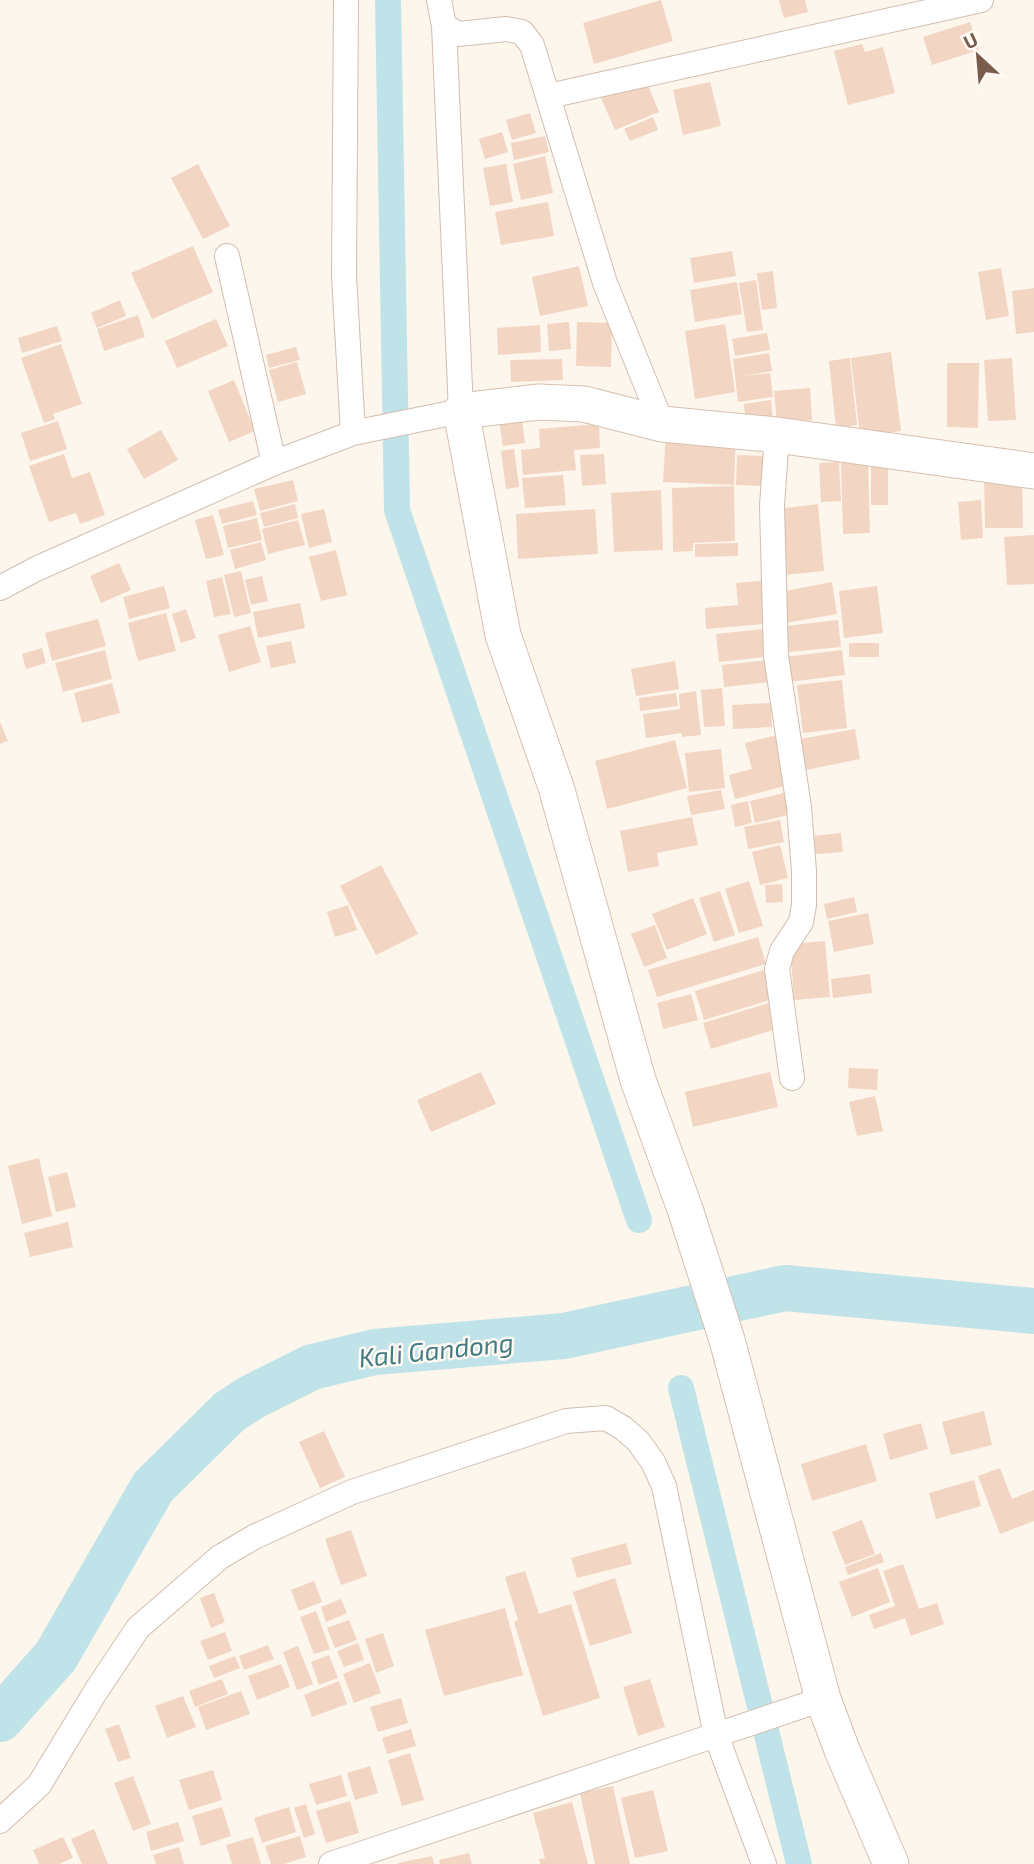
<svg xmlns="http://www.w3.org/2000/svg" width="1034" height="1864" font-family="'Exo 2',sans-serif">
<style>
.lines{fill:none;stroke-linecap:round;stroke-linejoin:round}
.canal{stroke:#bfe3e8;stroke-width:26}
.river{stroke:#bfe3e8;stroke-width:46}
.building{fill:#f3d5c3}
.street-casing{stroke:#d1beb0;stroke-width:26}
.secondary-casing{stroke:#d6c0b0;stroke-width:37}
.street{stroke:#fff;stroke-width:24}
.secondary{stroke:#fff;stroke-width:35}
.labels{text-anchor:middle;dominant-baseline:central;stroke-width:5;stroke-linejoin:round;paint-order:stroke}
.water-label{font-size:26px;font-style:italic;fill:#437c86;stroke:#fffaf3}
</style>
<rect width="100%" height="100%" fill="#fdf6ec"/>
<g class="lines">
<path class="canal" d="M388,0L397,510L639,1220
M681,1388L799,1864"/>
<path class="river" d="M0,1719L56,1656L153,1487L229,1412L252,1397L312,1367L375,1352L564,1336L785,1288L1034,1311"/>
</g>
<path class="building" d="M661,0L673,41L594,64L583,23Z
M779,0H805L808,12L784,18Z
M970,22L979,50L932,65L923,37Z
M862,44L865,52L883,47L895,93L848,105L834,51Z
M646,80L659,112L615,130L601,98Z
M710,82L721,126L683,135L673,90Z
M530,113L536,133L512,140L506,120Z
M653,117L658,130L630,141L624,129Z
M502,132L508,152L485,159L479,139Z
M545,136L549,152L514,160L511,143Z
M545,156L553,193L521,200L513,164Z
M198,164L230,226L203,239L171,178Z
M506,164L513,202L490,206L483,168Z
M548,202L554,236L501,245L495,212Z
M193,246L213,292L152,319L131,273Z
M732,251L736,276L694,283L690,258Z
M579,266L588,306L540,316L532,277Z
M1001,268L1009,316L986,320L978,272Z
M773,271L777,308L762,310L757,273Z
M756,280L763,330L747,332L739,283Z
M737,282L742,314L695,322L690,290Z
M1034,288V332L1016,334L1012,291Z
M120,300L126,316L97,328L91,313Z
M138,315L145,337L104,351L97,329Z
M216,319L228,346L177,368L165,341Z
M569,322L571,349L549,351L547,324Z
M577,322L612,323L611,367L576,366Z
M725,324L735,392L695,399L685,331Z
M540,325L541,352L498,355L497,328Z
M57,326L62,341L22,353L18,338Z
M767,333L770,350L735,356L732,339Z
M61,344L82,404L53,414L55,419L44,423L21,358Z
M296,347L300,360L269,368L266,355Z
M891,352L901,431L860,436L851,358Z
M769,353L772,371L744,376L770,373L773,397L738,402L733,359Z
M850,358L857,425L836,428L829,361Z
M1012,358L1016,420L988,421L984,360Z
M562,359L563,380L511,382L510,360Z
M297,362L306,394L278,402L269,370Z
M947,363H979L978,428L947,427Z
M234,380L255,431L229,442L208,391Z
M810,388L812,420L777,423L774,391Z
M771,400L773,420L746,424L744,404Z
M521,412L525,443L503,446L498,415Z
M58,421L67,449L30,461L21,433Z
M599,424L600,448L574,450L576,470L523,475L521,450L540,448L539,429Z
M161,430L178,460L144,479L127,449Z
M666,432L736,435L734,485L663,482Z
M514,449L519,487L506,489L501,451Z
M64,454L72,478L90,472L105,515L80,524L76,513L49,522L29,466Z
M604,454L606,484L582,486L580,455Z
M737,455L767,456L766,486L736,485Z
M888,461V505H871V462Z
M839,462L841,501L821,502L819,463Z
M868,462L870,533L843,534L841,463Z
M1022,473L1023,528H985L984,474Z
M563,475L566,505L525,508L522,478Z
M293,480L298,501L260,511L254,489Z
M734,486L735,541L693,543V551L673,552L672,488Z
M661,490L663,550L614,552L611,493Z
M981,500L983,538L961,540L958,502Z
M253,501L257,515L222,524L218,510Z
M295,504L298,518L264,527L260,513Z
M818,504L824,571L784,575L778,509Z
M324,509L332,542L309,548L301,514Z
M595,509L598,554L518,559L516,514Z
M213,515L224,555L206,559L195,520Z
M257,518L262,540L228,548L223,526Z
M298,520L305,545L268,554L262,529Z
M1034,535V584L1007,585L1004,537Z
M261,542L266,560L235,569L230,550Z
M738,543V556L695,557V544Z
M336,550L347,595L321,601L309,557Z
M119,563L131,590L101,603L90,576Z
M241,571L251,613L234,617L224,575Z
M262,576L268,601L251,605L245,580Z
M222,577L231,614L214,617L206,581Z
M771,580L774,623L706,629L705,608L738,605L736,583Z
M832,582L837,614L785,623L780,592Z
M164,586L170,608L129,619L123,597Z
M877,586L883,633L844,638L839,591Z
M300,603L305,628L258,638L253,612Z
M186,609L196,638L181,643L172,614Z
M166,613L176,651L138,661L128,623Z
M98,619L106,646L52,661L45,633Z
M838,620L841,647L789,652L786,626Z
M250,626L261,662L229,672L218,635Z
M763,629L765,657L719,662L716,634Z
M291,641L296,663L271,668L266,646Z
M849,643H879V657H849Z
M42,648L46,663L26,669L22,654Z
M105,650L112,679L63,692L55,663Z
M842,650L845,675L788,682L785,657Z
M769,660L771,682L724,687L722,665Z
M675,661L679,689L636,696L631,669Z
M842,680L847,728L803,733L797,685Z
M112,683L120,713L82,723L74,693Z
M722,688L725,726L704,727L701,690Z
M696,691L701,735L682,737V733L646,738L643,714L680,709L679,694Z
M676,693L678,706L640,711L639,698Z
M771,703L772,727L733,729L732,705Z
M0,722L8,741L0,744Z
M855,729L860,759L806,770L800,739Z
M777,735L789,785L735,799L729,775L752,769L745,743Z
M675,740L687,788L607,809L595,761Z
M721,749L725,788L689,792L685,753Z
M721,790L725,809L691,815L687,796Z
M788,792L792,814L755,823L750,801Z
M748,801L752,823L735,827L731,805Z
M692,817L698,845L657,853L659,866L628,872L620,831Z
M780,820L784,842L748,849L744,827Z
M841,833L843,852L805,855L803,837Z
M780,845L788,878L760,885L752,852Z
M381,865L418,934L376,955L340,886Z
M749,881L763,926L739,933L725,889Z
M782,884L783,902L766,903L765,885Z
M720,891L735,935L714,942L699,898Z
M854,897L857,912L827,919L824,904Z
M693,898L707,934L667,950L652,914Z
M348,905L357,930L335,937L327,912Z
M868,913L874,944L834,952L828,921Z
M655,925L667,958L644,967L631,934Z
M758,937L766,964L657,997L648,970Z
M825,941L830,997L794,1000L790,944Z
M767,969L776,998L704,1020L695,991Z
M870,974L872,993L833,998L831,979Z
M691,994L698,1020L663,1029L657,1003Z
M769,1003L776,1029L711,1049L703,1023Z
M849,1068L878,1069L877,1090L848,1088Z
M481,1072L496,1104L431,1132L417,1100Z
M770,1072L778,1107L693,1127L685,1092Z
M875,1096L883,1131L857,1136L849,1102Z
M39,1158L52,1216L22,1224L8,1166Z
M67,1172L76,1207L56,1212L48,1177Z
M68,1222L73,1247L30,1257L24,1233Z
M984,1411L992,1445L951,1455L942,1422Z
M921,1423L928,1449L890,1460L883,1434Z
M324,1431L345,1477L320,1488L299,1442Z
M866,1444L877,1481L812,1501L801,1464Z
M1000,1468L1012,1499L1034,1490V1521L1000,1534L978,1476Z
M974,1480L981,1506L936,1519L929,1493Z
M862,1520L875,1554L845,1565L832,1532Z
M351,1530L367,1576L341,1585L325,1539Z
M626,1543L632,1564L577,1578L571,1558Z
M881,1553L884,1562L848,1575L845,1567Z
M903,1564L919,1609L937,1603L944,1624L911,1636L905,1618L874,1629L869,1615L895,1606L883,1571Z
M878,1568L890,1602L852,1617L839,1582Z
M525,1571L539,1614L571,1604L600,1698L543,1716L514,1622L518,1620L505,1577Z
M615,1578L632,1633L590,1646L573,1592Z
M314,1581L322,1602L299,1611L291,1590Z
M214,1593L225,1622L211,1628L200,1598Z
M341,1599L347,1613L326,1622L321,1607Z
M505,1608L523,1675L444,1696L425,1630Z
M316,1611L330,1649L314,1654L300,1617Z
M349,1620L357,1640L335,1648L327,1628Z
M225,1632L232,1651L208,1660L200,1641Z
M383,1633L394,1666L376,1673L365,1639Z
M358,1643L364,1660L344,1667L337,1651Z
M268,1645L274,1659L244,1670L239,1656Z
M298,1646L313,1684L297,1690L283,1652Z
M329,1655L338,1678L319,1685L311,1662Z
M235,1656L240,1668L214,1678L209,1666Z
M370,1663L381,1693L354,1703L343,1674Z
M281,1664L290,1687L257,1700L248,1676Z
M222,1679L228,1694L195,1707L189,1691Z
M650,1679L665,1727L638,1736L623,1687Z
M339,1681L347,1704L312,1717L304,1695Z
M241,1691L250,1714L206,1730L198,1707Z
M183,1696L196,1727L167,1738L155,1706Z
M401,1698L408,1723L378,1732L370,1707Z
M119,1724L131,1758L118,1762L105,1729Z
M411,1729L416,1746L387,1754L382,1738Z
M410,1753L424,1800L402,1806L388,1760Z
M370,1766L378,1793L355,1800L347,1773Z
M213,1770L222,1800L189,1810L179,1780Z
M341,1775L347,1796L316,1805L309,1784Z
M133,1776L151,1824L133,1831L114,1783Z
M613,1786L630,1864H595L580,1793Z
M653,1790L668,1851L635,1858L621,1798Z
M350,1801L359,1833L326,1843L316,1811Z
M572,1802L588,1864H540L539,1859L545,1858L533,1813Z
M306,1804L315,1834L304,1838L294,1808Z
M222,1807L231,1836L201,1846L192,1816Z
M289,1807L296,1832L262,1843L254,1818Z
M178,1822L184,1841L151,1851L146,1832Z
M94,1829L108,1864H82L71,1839Z
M300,1836L306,1857L284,1864H271L265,1846Z
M63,1837L73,1858L59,1864H39L33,1850Z
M253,1837L261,1864H232L226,1845Z
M179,1847L184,1864H156L153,1855Z
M469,1853L472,1864H440L439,1860Z
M432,1856L434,1864H398V1863Z"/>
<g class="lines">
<defs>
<path id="street" d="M346,0L344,276L353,433
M439,0L444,26L459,34L506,29L522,32L532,45L605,283L662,424
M549,96L981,0
M227,256L274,463
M777,435L772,506L776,656L799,807L804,871V905L801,922L782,951L777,969L792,1078
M0,588L36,569L274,463L353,433L461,411L444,26
M0,1821L39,1785L96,1691L138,1628L220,1557L254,1537L352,1492L566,1421L606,1418L623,1428L638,1441L653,1462L664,1486L716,1735L331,1864
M764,1864L716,1735L823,1699"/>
<path id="secondary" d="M891,1864L842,1750L823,1699L727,1340L685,1209L638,1080L556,787L503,635L461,411L539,402L584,404L662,424L777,435L1034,471"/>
</defs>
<use href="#street" class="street-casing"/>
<use href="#secondary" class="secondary-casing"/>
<use href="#street" class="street"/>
<use href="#secondary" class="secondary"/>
</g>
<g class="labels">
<g class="water-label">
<text transform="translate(436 1349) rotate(-6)">Kali Gandong</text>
</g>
</g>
<g transform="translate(978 56) rotate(334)" stroke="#fffaf3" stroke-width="5" paint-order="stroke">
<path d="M0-5L12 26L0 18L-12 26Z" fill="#7a5c4d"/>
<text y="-10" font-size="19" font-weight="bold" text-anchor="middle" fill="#7a5c4d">U</text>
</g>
</svg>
